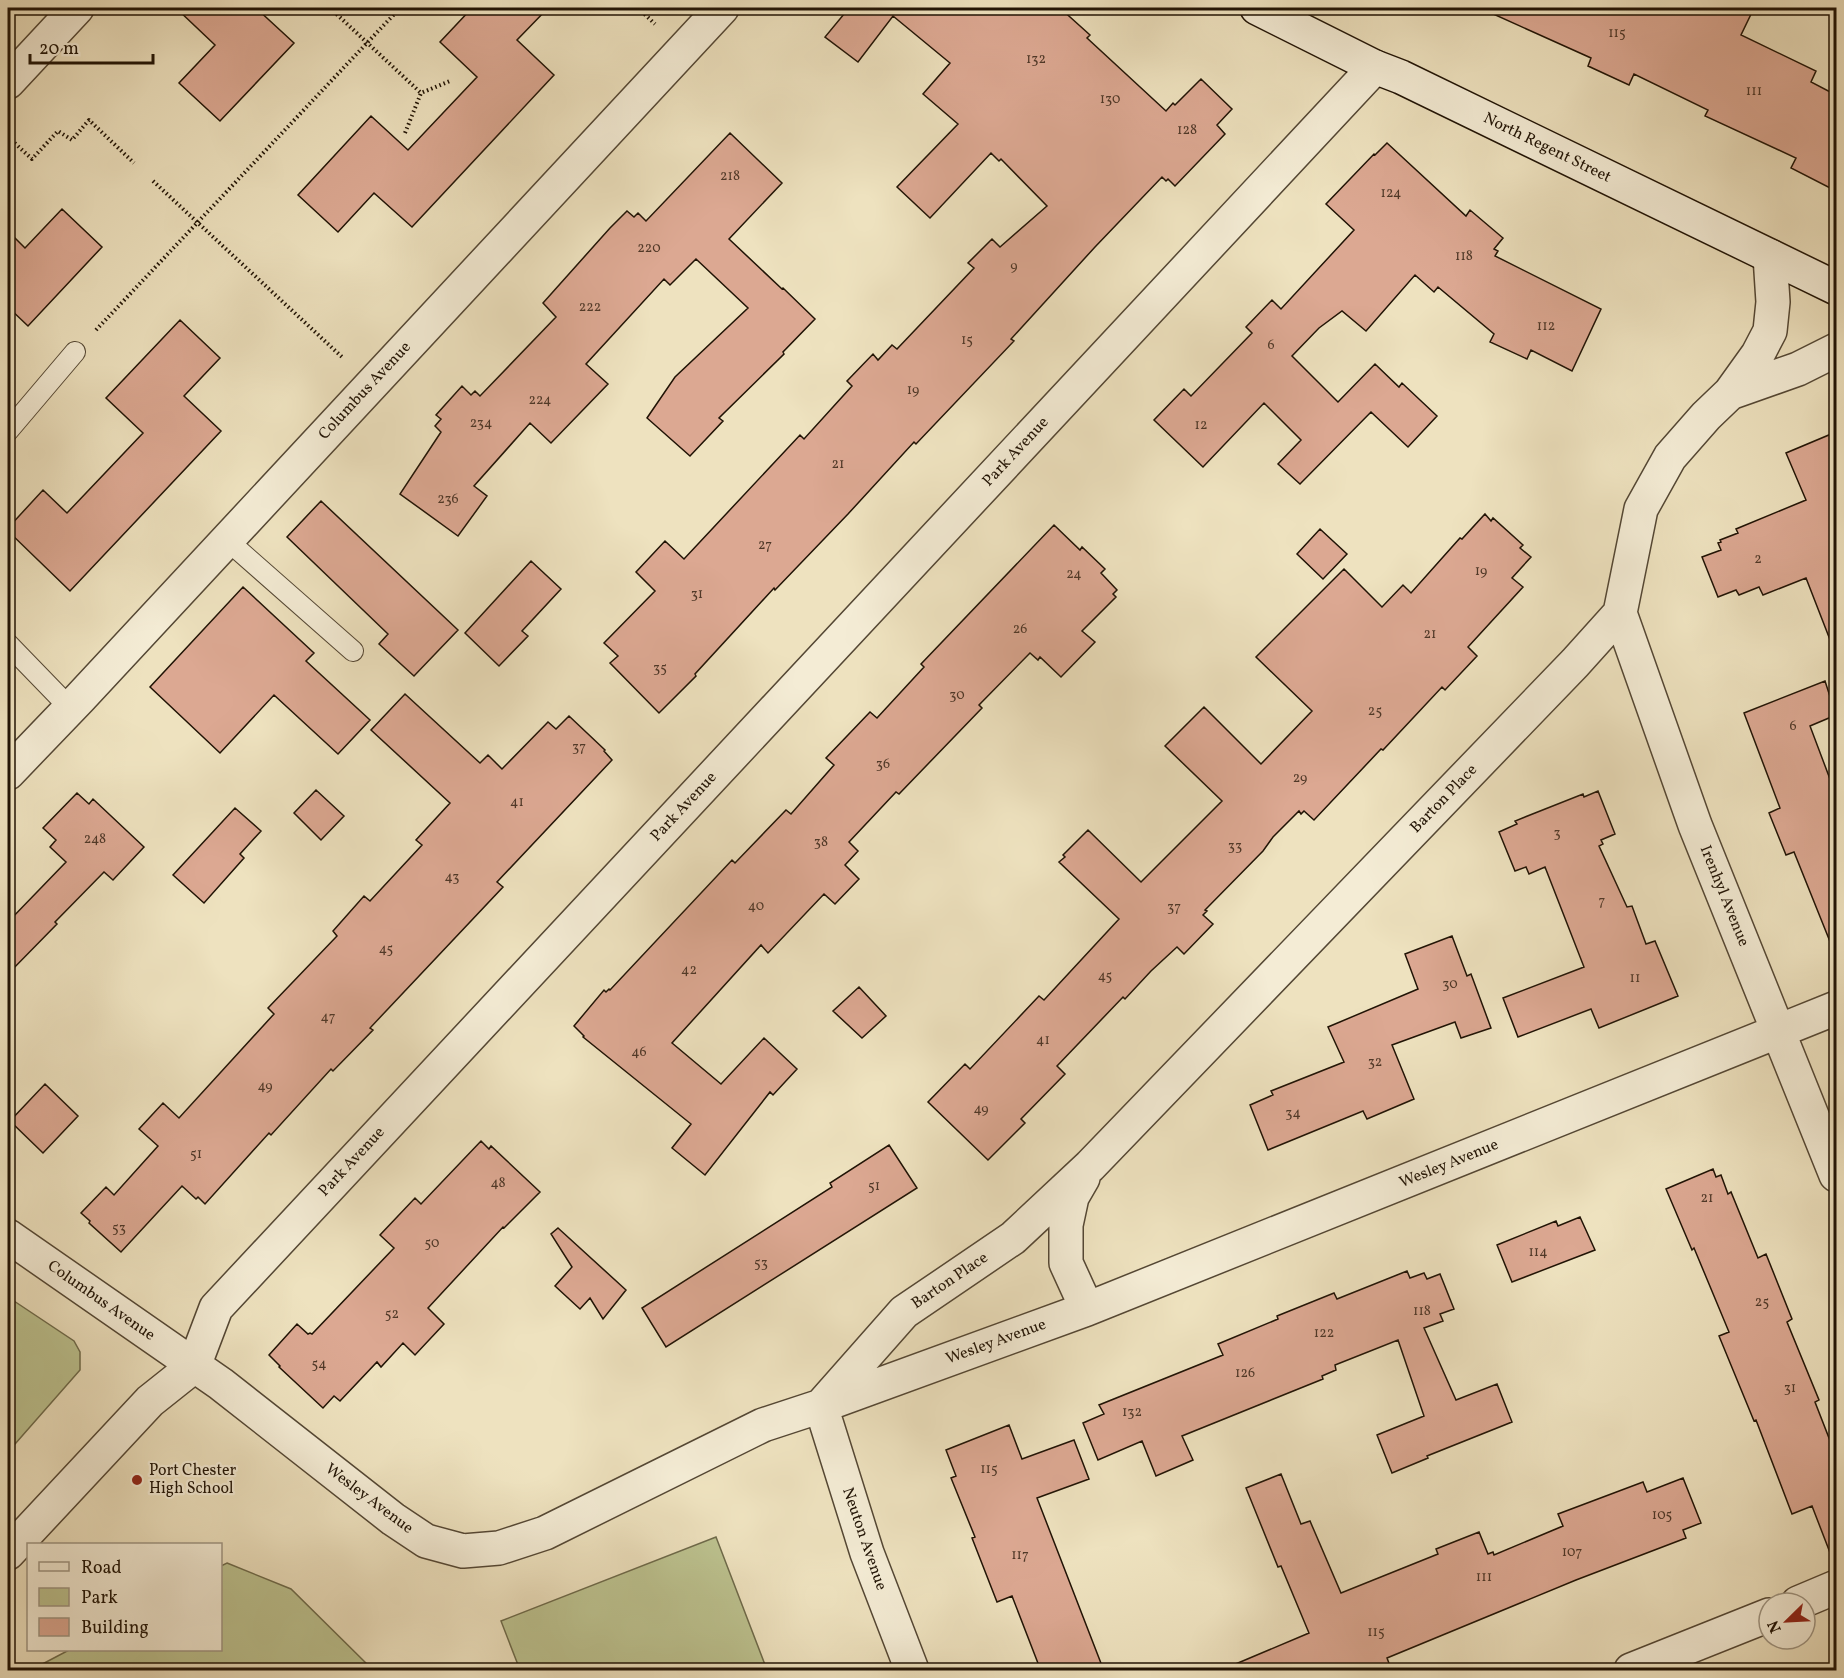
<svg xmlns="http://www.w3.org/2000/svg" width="1844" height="1678" font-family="Vollkorn,serif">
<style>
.green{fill:#bcc28f;stroke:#6e6a4a;stroke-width:1.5}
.building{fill:#dca892;stroke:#201305;stroke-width:1.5}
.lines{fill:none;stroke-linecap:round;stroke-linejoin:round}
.lane-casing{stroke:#544734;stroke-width:22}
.street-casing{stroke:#544734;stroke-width:36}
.secondary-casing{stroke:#201305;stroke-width:36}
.path{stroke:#201305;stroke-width:4;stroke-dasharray:1.5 3;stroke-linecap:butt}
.lane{stroke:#f4ecd5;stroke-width:20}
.street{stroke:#f4ecd5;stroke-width:33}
.secondary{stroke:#f4ecd5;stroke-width:33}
.poi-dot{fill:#8f2418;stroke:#f4ecd5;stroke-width:2}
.labels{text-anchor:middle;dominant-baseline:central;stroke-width:4.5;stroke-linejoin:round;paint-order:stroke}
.number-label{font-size:14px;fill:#4f3828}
.street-label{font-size:16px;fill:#201305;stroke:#f4ecd5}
.poi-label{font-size:16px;fill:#201305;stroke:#f4ecd5;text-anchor:start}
</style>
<rect width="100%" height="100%" fill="#eee2bf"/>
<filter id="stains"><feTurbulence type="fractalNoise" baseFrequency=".00333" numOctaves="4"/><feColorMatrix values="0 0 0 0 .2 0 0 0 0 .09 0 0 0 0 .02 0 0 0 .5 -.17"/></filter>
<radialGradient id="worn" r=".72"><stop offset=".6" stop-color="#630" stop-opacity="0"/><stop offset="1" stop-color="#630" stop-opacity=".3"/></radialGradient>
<path class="green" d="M8,1297L74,1341L80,1352V1370L8,1452Z
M716,1537L767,1670H520L501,1621Z
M227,1563L291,1589L373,1670H31L69,1650H220L221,1566Z"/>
<path class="building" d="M176,8H256L294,43L220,121L179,83L215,45Z
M472,8H548L517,40L554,75L412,227L374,193L338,232L298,195L371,116L408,150L477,77L440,42Z
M849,8H1060L1090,35L1087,38L1166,111L1173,103L1175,105L1201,79L1232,109L1217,125L1225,134L1175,186L1168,179L1166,181L1162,177L1095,247L1011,339L1014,341L916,444L914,442L848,514L775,590L774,588L695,674L696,676L659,713L610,663L618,656L604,643L655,591L636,572L665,541L684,559L800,435L804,439L852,386L847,381L873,354L878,360L892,345L897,349L974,268L968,263L992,239L1000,247L1047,206L1001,159L999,161L991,153L930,218L897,187L958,124L923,94L950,63L893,16L858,62L825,37Z
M1480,8H1754L1741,35L1816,71L1811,82L1836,95V191L1791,168L1796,158L1705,116L1708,110L1634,74L1629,85L1588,66L1591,58Z
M730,133L782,183L729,239L782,289L783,288L815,319L783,352L784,354L719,418L723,421L690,456L647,418L675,377L748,308L696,259L670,285L664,279L586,364L608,384L551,443L530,423L474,486L487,496L458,536L400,494L441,432L435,426L441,419L436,415L462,386L471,395L475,391L480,396L556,317L543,303L610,228L627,211L634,217L638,213L646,221Z
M1387,143L1466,216L1470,210L1503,238L1494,249L1498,251L1495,256L1601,309L1572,371L1531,350L1527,359L1490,342L1494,334L1438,287L1434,292L1415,275L1366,331L1342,311L1319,328L1292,356L1338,402L1375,364L1399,387L1402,383L1437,416L1408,447L1371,412L1300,484L1278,464L1301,440L1264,403L1203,467L1154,420L1184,389L1191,396L1252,333L1246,327L1272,300L1281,309L1354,230L1326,204L1374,154L1375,155Z
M62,209L102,247L28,326L8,307V231L25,248Z
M180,320L220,358L184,396L221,431L70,591L8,531V528L43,490L67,513L143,433L106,398Z
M1836,432V649L1834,650L1806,578L1763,595L1759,587L1739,595L1736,590L1718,597L1702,557L1721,550L1718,543L1721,542L1720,540L1738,533L1736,529L1806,500L1786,453Z
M321,501L458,630L414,676L379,644L388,634L287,537Z
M1485,514L1491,521L1493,518L1523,545L1520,548L1531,557L1512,578L1523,587L1468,647L1477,656L1445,690L1442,687L1383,750L1381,749L1314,820L1304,811L1301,814L1299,811L1273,837L1263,851L1205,910L1207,911L1203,915L1213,924L1184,954L1177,947L1151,971L1125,999L1123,997L1057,1066L1065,1074L1021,1119L1025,1123L988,1160L928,1102L965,1064L970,1069L1039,996L1044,1000L1119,919L1059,862L1065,857L1063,855L1088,830L1141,882L1222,801L1165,746L1204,707L1261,764L1312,711L1256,657L1344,569L1382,607L1403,585L1411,593L1460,538L1462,539Z
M1054,525L1080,550L1082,547L1105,569L1101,573L1117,590L1113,594L1116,597L1082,631L1095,642L1061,677L1040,657L1038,660L1030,653L979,705L982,708L899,794L896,792L849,842L858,851L845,865L859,879L835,904L824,894L768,953L761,945L672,1043L721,1084L764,1038L797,1069L773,1095L770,1092L705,1175L672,1148L691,1124L583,1037L584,1036L574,1026L604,990L606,992L609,989L610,990L732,860L735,863L786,810L791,814L834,765L826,758L870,712L877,718L924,667L921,664Z
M1320,529L1347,554L1323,579L1297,554Z
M531,561L561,589L522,631L528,636L499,666L465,633Z
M243,587L314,653L306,661L370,720L338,754L274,695L220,753L150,687Z
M1825,681L1836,715L1810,726L1836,795V954H1835L1794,852L1786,855L1769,813L1780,808L1744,713Z
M405,694L480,763L488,755L502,769L548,722L556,729L569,716L605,750L604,751L612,760L497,882L503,887L370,1028L373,1030L333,1071L331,1069L271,1135L269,1133L205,1204L198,1197L196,1199L182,1186L121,1252L89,1223L90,1221L81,1213L106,1187L114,1195L158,1146L139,1129L163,1103L179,1118L274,1014L268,1008L337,936L333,931L364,896L370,901L422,845L416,840L450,803L371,730Z
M316,790L344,816L321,840L294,813Z
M1598,791L1615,834L1601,840L1603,844L1599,846L1627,907L1632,906L1646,944L1655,941L1678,996L1599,1028L1591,1009L1518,1037L1503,998L1584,967L1545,867L1529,874L1526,867L1515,871L1499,832L1517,824L1515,821L1583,794L1584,797Z
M77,793L89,804L93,799L144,847L113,880L104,872L55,922L57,924L8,974V922L66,862L50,847L56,840L43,828Z
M235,808L261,831L240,854L244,858L204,903L173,875Z
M1452,936L1467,976L1471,974L1491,1028L1461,1038L1455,1022L1392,1045L1414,1099L1367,1119L1363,1111L1268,1150L1250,1105L1273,1095L1271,1091L1344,1062L1328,1027L1418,989L1405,954Z
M859,987L886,1016L862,1038L833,1011Z
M45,1084L78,1116L43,1153L10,1121Z
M481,1141L489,1149L491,1146L540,1192L504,1228L503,1227L428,1308L444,1324L415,1355L403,1343L381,1367L377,1362L340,1401L334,1396L323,1408L279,1367L280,1366L269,1355L297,1324L308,1334L310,1333L312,1334L394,1248L380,1235L415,1198L421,1204Z
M889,1145L917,1188L666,1347L642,1308L832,1187L830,1183Z
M1713,1169L1716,1177L1721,1175L1728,1194L1731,1192L1758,1258L1766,1254L1792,1319L1787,1322L1819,1400L1815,1402L1836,1456V1563H1834L1812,1506L1792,1514L1756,1420L1754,1421L1719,1336L1729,1332L1694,1248L1692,1250L1666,1189Z
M1580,1217L1595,1250L1512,1282L1497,1245L1556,1221L1558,1226Z
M558,1228L626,1290L603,1319L590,1298L580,1309L555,1286L572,1267L551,1234Z
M1407,1271L1410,1278L1424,1273L1427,1279L1440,1274L1454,1309L1440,1314L1443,1321L1424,1328L1456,1400L1497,1384L1512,1422L1427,1456L1428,1458L1392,1473L1377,1435L1424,1416L1398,1340L1335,1365L1336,1370L1322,1376L1323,1379L1182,1436L1193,1460L1156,1476L1142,1441L1098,1460L1083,1423L1104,1414L1099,1405L1223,1355L1218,1344L1278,1319L1277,1316L1334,1293L1337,1299Z
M1009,1425L1022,1459L1074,1440L1089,1479L1037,1498L1104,1671H1041L1012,1596L997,1602L972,1538L975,1537L951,1478L956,1476L946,1450Z
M1281,1474L1301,1524L1310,1521L1341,1593L1438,1554L1436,1549L1479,1532L1488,1554L1493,1552L1494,1555L1563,1526L1558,1514L1643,1482L1647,1492L1683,1478L1701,1523L1683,1530L1686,1538L1576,1580L1387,1658L1392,1671H1219L1309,1633L1281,1566L1278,1567L1246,1488Z"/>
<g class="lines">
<defs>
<path id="lane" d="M8,431L75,352
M227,540L353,651
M8,644L70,708"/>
<path id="street" d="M8,82L77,8
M1730,393L1798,369L1836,350
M1620,613L1695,825L1836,1175
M8,773L80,698L722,8
M1083,1178L1072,1197L1066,1225V1263L1087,1309
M8,1236L221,1384L393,1519L426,1541L463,1551L499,1548L545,1533L763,1425L821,1406L1087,1309L1836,1008
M8,1553L150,1401L194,1366L216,1308L1375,67
M1798,1603L1836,1587
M912,1670L867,1553L821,1406L904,1312L1013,1238L1090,1166L1575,663L1620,613L1641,509L1670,457L1706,416L1730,393L1758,354L1770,331L1773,302L1770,256
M1631,1670L1769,1615"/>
<path id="secondary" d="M1257,8L1375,67L1401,77L1836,288"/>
</defs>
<use href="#lane" class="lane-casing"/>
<use href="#street" class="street-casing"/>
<use href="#secondary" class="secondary-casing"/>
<path class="path" d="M272,8H275
M330,8L421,93
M638,8L655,24
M405,133L421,93L450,81
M8,137L32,159L58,131L72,140L89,120L134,163
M153,181L342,357
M96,330L400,8"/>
<use href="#lane" class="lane"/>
<use href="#street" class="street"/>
<use href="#secondary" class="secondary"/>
</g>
<circle class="poi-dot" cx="137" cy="1480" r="6"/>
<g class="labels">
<g class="number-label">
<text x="1617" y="33">115</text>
<text x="1036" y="59">132</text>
<text x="1754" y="91">111</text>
<text x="1110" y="99">130</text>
<text x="1187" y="130">128</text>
<text x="730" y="176">218</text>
<text x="1391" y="193">124</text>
<text x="649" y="248">220</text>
<text x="1464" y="256">118</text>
<text x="1014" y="266">9</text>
<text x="590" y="307">222</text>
<text x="1546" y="326">112</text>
<text x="967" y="340">15</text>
<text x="1271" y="345">6</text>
<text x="913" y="390">19</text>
<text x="540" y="400">224</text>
<text x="481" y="423">234</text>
<text x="1201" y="425">12</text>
<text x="838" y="464">21</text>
<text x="448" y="499">236</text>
<text x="765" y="545">27</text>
<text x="1758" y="559">2</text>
<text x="1481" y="571">19</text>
<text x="1074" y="574">24</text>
<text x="697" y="594">31</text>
<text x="1020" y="629">26</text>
<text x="1430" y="634">21</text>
<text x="660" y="668">35</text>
<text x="957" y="695">30</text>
<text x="1375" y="711">25</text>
<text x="1793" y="726">6</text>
<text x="579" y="747">37</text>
<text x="883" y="764">36</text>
<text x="1300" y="778">29</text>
<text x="517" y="802">41</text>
<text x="1557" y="833">3</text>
<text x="95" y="839">248</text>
<text x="821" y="842">38</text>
<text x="1235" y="846">33</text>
<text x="452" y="877">43</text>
<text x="1602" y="901">7</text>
<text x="756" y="906">40</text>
<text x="1174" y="907">37</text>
<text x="386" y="949">45</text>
<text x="689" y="970">42</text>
<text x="1105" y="976">45</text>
<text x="1635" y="978">11</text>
<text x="1450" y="984">30</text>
<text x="328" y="1017">47</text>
<text x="1043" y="1040">41</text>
<text x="639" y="1052">46</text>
<text x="1375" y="1062">32</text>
<text x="265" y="1086">49</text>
<text x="981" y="1109">49</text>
<text x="1293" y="1113">34</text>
<text x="196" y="1154">51</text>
<text x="498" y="1183">48</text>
<text x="874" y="1186">51</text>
<text x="1707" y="1198">21</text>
<text x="119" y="1228">53</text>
<text x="432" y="1243">50</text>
<text x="1538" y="1252">114</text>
<text x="761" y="1263">53</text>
<text x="1762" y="1302">25</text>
<text x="1422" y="1311">118</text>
<text x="392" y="1314">52</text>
<text x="1324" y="1333">122</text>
<text x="319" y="1364">54</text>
<text x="1245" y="1373">126</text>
<text x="1790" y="1388">31</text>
<text x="1132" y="1412">132</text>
<text x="989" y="1469">115</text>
<text x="1662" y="1515">105</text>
<text x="1572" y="1552">107</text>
<text x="1020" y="1555">117</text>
<text x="1484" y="1577">111</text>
<text x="1376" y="1632">115</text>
</g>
<g class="street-label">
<text transform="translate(1547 148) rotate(26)">North Regent Street</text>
<text transform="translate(365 391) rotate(-47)">Columbus Avenue</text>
<text transform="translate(1016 452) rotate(-47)">Park Avenue</text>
<text transform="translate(1444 799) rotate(-46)">Barton Place</text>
<text transform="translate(684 807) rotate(-47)">Park Avenue</text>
<text transform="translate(1724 896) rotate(68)">Irenhyl Avenue</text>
<text transform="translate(352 1162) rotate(-47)">Park Avenue</text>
<text transform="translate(1449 1164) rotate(-22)">Wesley Avenue</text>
<text transform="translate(950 1281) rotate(-34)">Barton Place</text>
<text transform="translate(101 1301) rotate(35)">Columbus Avenue</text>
<text transform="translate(996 1342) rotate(-20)">Wesley Avenue</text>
<text transform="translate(369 1499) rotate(37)">Wesley Avenue</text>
<text transform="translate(864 1539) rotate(71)">Neuton Avenue</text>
</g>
<g class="poi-label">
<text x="149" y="1471">Port Chester<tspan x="149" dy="18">High School</tspan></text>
</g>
</g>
<rect width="1844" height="1678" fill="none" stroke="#eee2bf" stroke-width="30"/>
<rect x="9" y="9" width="1826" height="1660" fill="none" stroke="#201305" stroke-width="3"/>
<rect x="15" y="15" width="1814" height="1648" fill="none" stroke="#201305" stroke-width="1.5"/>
<rect x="27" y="1543" width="195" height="108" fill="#f4ecd5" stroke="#9f9582" stroke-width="1.5"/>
<rect x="39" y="1562" width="30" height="9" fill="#f4ecd5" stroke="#9f9582" stroke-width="1.5"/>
<text x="81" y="1573" font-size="18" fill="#201305">Road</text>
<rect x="39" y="1588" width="30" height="18" fill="#bcc28f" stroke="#9f9582" stroke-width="1.5"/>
<text x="81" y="1603" font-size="18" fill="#201305">Park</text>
<rect x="39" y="1618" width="30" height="18" fill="#dca892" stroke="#9f9582" stroke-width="1.5"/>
<text x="81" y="1633" font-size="18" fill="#201305">Building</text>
<g transform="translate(1787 1621) rotate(246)"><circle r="28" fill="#f4ecd5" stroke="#9f9582" stroke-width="1.5"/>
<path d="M0-4.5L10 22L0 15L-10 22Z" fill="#8f2418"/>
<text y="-9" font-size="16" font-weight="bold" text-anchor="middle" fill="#201305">N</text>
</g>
<path d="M30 54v9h123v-9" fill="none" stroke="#201305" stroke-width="3"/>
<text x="39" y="54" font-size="18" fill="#201305" stroke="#f4ecd5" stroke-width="4.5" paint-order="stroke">20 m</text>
<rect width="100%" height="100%" filter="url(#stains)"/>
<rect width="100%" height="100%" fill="url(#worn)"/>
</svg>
